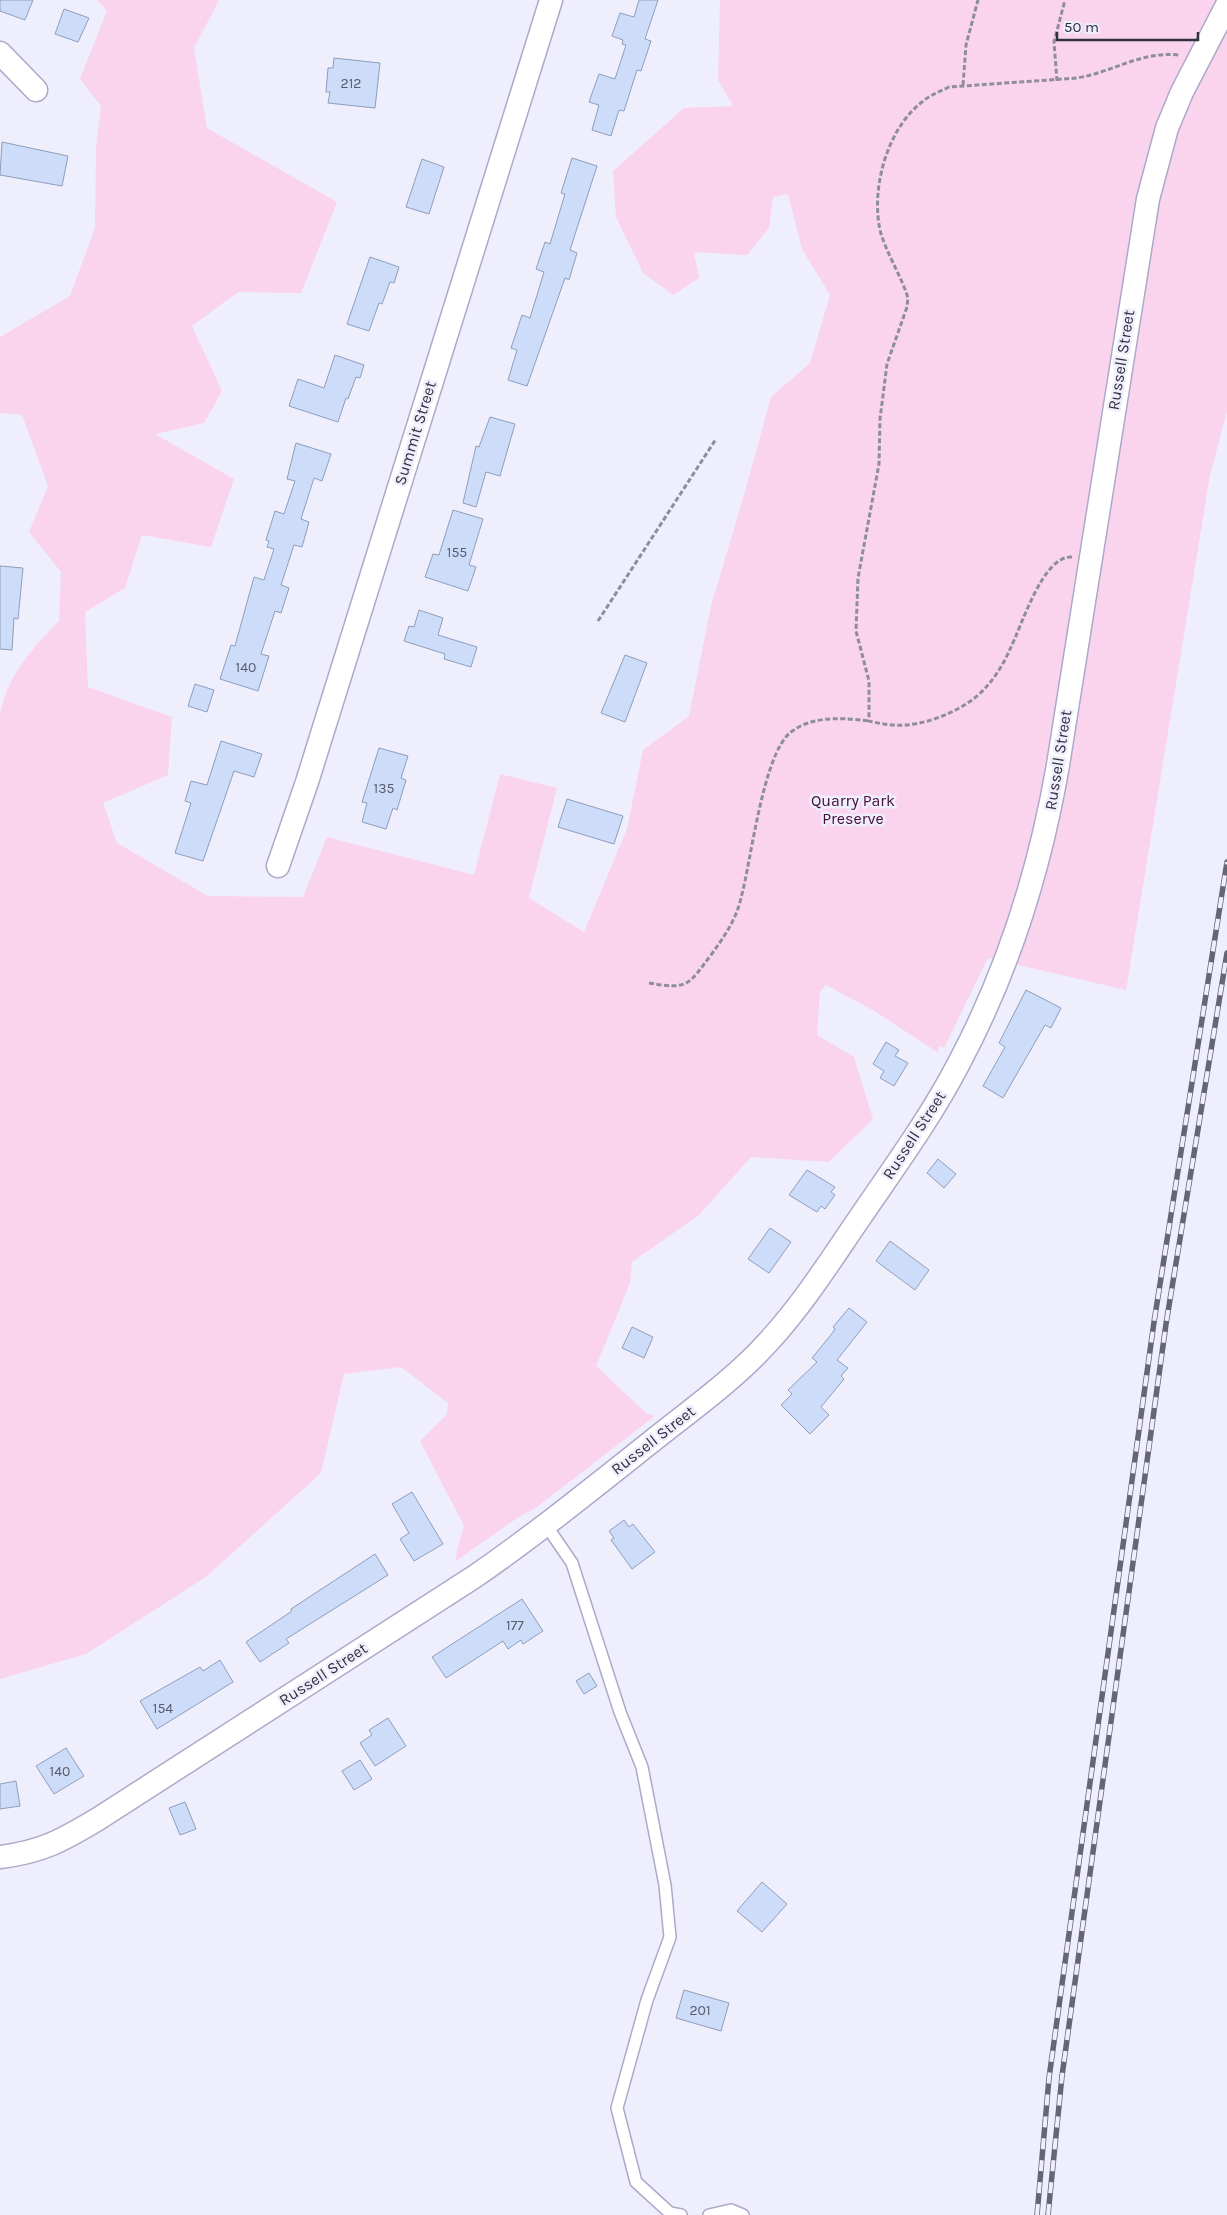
<svg xmlns="http://www.w3.org/2000/svg" width="1227" height="2215" font-family="Karla,sans-serif">
<style>
.green{fill:#fad4ed}
.building{fill:#cddcf8;stroke:#8e9ebb}
.lines{fill:none;stroke-linecap:round;stroke-linejoin:round}
.service-casing{stroke:#aca9ca;stroke-width:14}
.minor-casing{stroke:#aca9ca;stroke-width:25}
.path{stroke:#8e8d9b;stroke-width:3;stroke-dasharray:5 2.5;stroke-linecap:butt}
.service{stroke:#fff;stroke-width:11}
.minor{stroke:#fff;stroke-width:22}
.rail-casing{stroke:#666573;stroke-width:5.5}
.rail{stroke:#efeefc;stroke-width:4;stroke-dasharray:11;stroke-linecap:butt}
.labels{text-anchor:middle;dominant-baseline:central;stroke-width:5;stroke-linejoin:round;paint-order:stroke}
.number-label{font-size:14px;fill:#585b6c}
.street-label{font-size:16px;fill:#31303e;stroke:#efeefc}
.park-label{font-size:16px;fill:#460e39;stroke:#efeefc}
</style>
<rect width="100%" height="100%" fill="#efeefc"/>
<path class="green" d="M97,0H219L194,48L207,128L337,202L301,293L238,292L192,326L222,391L204,423L155,434L234,479L211,547L142,535L125,588L85,612L88,687L172,717L168,775L103,803L117,843L208,896L303,897L327,837L474,875L500,774L557,788L529,898L584,932L627,829L643,750L689,716L711,606L744,495L771,397L810,363L830,295L802,249L788,194L773,197L769,228L747,255L694,252L699,278L673,295L643,273L616,217L613,171L684,108L733,106L718,80L720,0H1227V411L1210,475L1126,990L988,958L944,1048L940,1046L937,1052L876,1012L826,985L820,992L817,1035L854,1057L873,1119L829,1162L751,1157L699,1215L632,1262L630,1283L596,1366L646,1413L655,1416L533,1510L523,1514L456,1561L457,1549L464,1526L420,1441L447,1414L448,1403L401,1367L344,1374L321,1473L206,1577L86,1654L0,1679V716C5,679 33,647 59,621L61,572L29,532L48,486L22,415L0,413V337L70,296L95,228L96,147L101,106L80,79L107,11Z"/>
<path class="building" d="M0,0H33L25,20L0,11Z
M639,0H658L645,39L651,41L641,71L637,70L624,111L619,110L611,136L592,130L599,105L589,102L599,74L615,79L626,45L622,44L623,40L612,36L620,13L634,17Z
M64,9L89,18L78,42L55,34Z
M334,58L380,63L375,108L328,103L330,92H326L328,68H333Z
M2,142L68,156L62,186L0,175Z
M572,158L597,166L570,250L577,253L569,280L565,278L527,386L508,380L517,350L511,348L522,315L530,318L544,272L536,269L545,242L550,244L565,194L561,193Z
M422,159L444,167L429,214L406,207Z
M370,257L399,267L394,283L390,282L382,304L379,303L369,331L347,324Z
M335,355L364,365L360,378L356,377L348,399L346,398L338,422L289,406L298,379L324,388Z
M490,417L515,424L500,476L486,472L476,507L463,503L476,446L479,447Z
M296,443L331,454L322,481L314,478L301,519L309,522L302,547L294,545L281,585L289,588L281,613L275,611L261,654L269,656L258,691L220,679L231,645L235,646L254,577L264,580L274,549L267,547L269,541L266,540L275,511L284,514L295,481L287,479Z
M453,510L483,519L469,565L476,567L468,591L425,577L433,554L439,555Z
M0,566L23,568L18,619L14,618L12,650L0,649Z
M419,610L443,618L438,635L477,647L471,667L444,659L445,654L404,641L409,626L414,627Z
M625,655L647,663L625,722L601,713Z
M195,684L214,690L207,712L188,706Z
M221,741L262,754L254,777L234,771L203,861L175,853L191,803L185,801L191,781L207,785Z
M379,748L408,756L401,778L406,780L397,810L393,808L386,829L362,822L367,803L362,802Z
M567,799L623,816L614,844L558,827Z
M1026,990L1061,1008L1051,1028L1045,1025L1003,1098L983,1086L1005,1047L999,1043Z
M886,1042L899,1050L895,1056L908,1063L894,1086L880,1078L884,1071L873,1064Z
M938,1159L956,1174L944,1188L927,1173Z
M807,1170L835,1187L831,1192L835,1195L825,1209L821,1206L817,1212L789,1195Z
M770,1228L791,1242L769,1273L748,1259Z
M890,1241L929,1270L915,1290L876,1261Z
M849,1308L867,1322L837,1360L848,1368L841,1376L844,1379L821,1407L829,1415L810,1434L781,1405L792,1394L788,1390L817,1362L812,1358L830,1336L835,1329L833,1327Z
M632,1327L653,1337L644,1358L622,1348Z
M412,1492L443,1544L414,1561L400,1539L409,1533L392,1504Z
M624,1520L629,1527L633,1524L655,1552L632,1569L611,1540L614,1538L609,1531Z
M375,1554L388,1575L286,1639L289,1643L260,1662L246,1642L292,1611L291,1609Z
M522,1599L543,1631L523,1644L521,1640L508,1649L503,1641L446,1678L432,1657Z
M220,1660L233,1682L157,1729L140,1701L200,1667L203,1671Z
M589,1673L597,1686L584,1694L576,1681Z
M388,1718L406,1746L375,1766L360,1743L372,1735L369,1730Z
M66,1748L84,1776L54,1794L36,1766Z
M360,1760L372,1779L354,1790L342,1771Z
M16,1781L20,1806L0,1809V1784Z
M185,1802L196,1829L180,1835L169,1808Z
M762,1882L787,1904L762,1932L737,1911Z
M684,1990L729,2003L721,2031L676,2018Z"/>
<g class="lines">
<defs>
<path id="service" d="M546,1525L572,1563L620,1712L642,1767L665,1885L670,1937L647,2000L617,2108L636,2182L670,2213L681,2215
M709,2215L731,2210L743,2215"/>
<path id="minor" d="M0,53L36,90
M278,866L307,782L551,0
M0,1857C42,1852 63,1840 98,1819L474,1577C535,1535 593,1488 651,1442C691,1410 735,1379 769,1341C804,1303 832,1258 861,1216C895,1166 931,1117 959,1063C1009,969 1040,869 1058,765L1148,199L1167,128L1182,92L1227,5"/>
</defs>
<use href="#service" class="service-casing"/>
<use href="#minor" class="minor-casing"/>
<path class="path" d="M1057,81L1054,42L1065,0
M963,85L966,45L978,0
M1072,557C1043,555 1022,625 1011,647C1005,661 997,675 987,686C970,707 933,723 906,725C893,726 881,724 869,721V681L856,631L858,578L879,464L880,419L887,364L907,307L908,298C901,275 886,253 880,230C871,188 887,129 922,102C930,95 939,92 949,87L1077,78C1114,72 1140,51 1179,55
M598,621L716,439
M649,983C689,990 688,985 711,955C724,937 736,920 741,898C751,862 763,753 791,732C813,715 844,718 869,721"/>
<use href="#service" class="service"/>
<use href="#minor" class="minor"/>
<defs>
<path id="rail" d="M1037,2215L1049,2078L1154,1322L1227,862
M1048,2215L1062,2076L1166,1324L1227,953"/>
</defs>
<use href="#rail" class="rail-casing"/>
<use href="#rail" class="rail"/>
</g>
<g class="labels">
<g class="number-label">
<text x="351" y="83">212</text>
<text x="457" y="552">155</text>
<text x="246" y="667">140</text>
<text x="384" y="788">135</text>
<text x="515" y="1625">177</text>
<text x="163" y="1708">154</text>
<text x="60" y="1771">140</text>
<text x="700" y="2010">201</text>
</g>
<g class="street-label">
<text transform="translate(1121 360) rotate(-81)">Russell Street</text>
<text transform="translate(415 433) rotate(-73)">Summit Street</text>
<text transform="translate(1058 760) rotate(-81)">Russell Street</text>
<text transform="translate(914 1135) rotate(-57)">Russell Street</text>
<text transform="translate(653 1440) rotate(-38)">Russell Street</text>
<text transform="translate(323 1674) rotate(-33)">Russell Street</text>
</g>
<g class="park-label">
<text x="853" y="800">Quarry Park<tspan x="853" dy="18">Preserve</tspan></text>
</g>
</g>
<path d="M1057 32v8h141v-8" fill="none" stroke="#31303e" stroke-width="2.5"/>
<text x="1064" y="32" font-size="15" fill="#31303e" stroke="#efeefc" stroke-width="4" paint-order="stroke">50 m</text>
</svg>
